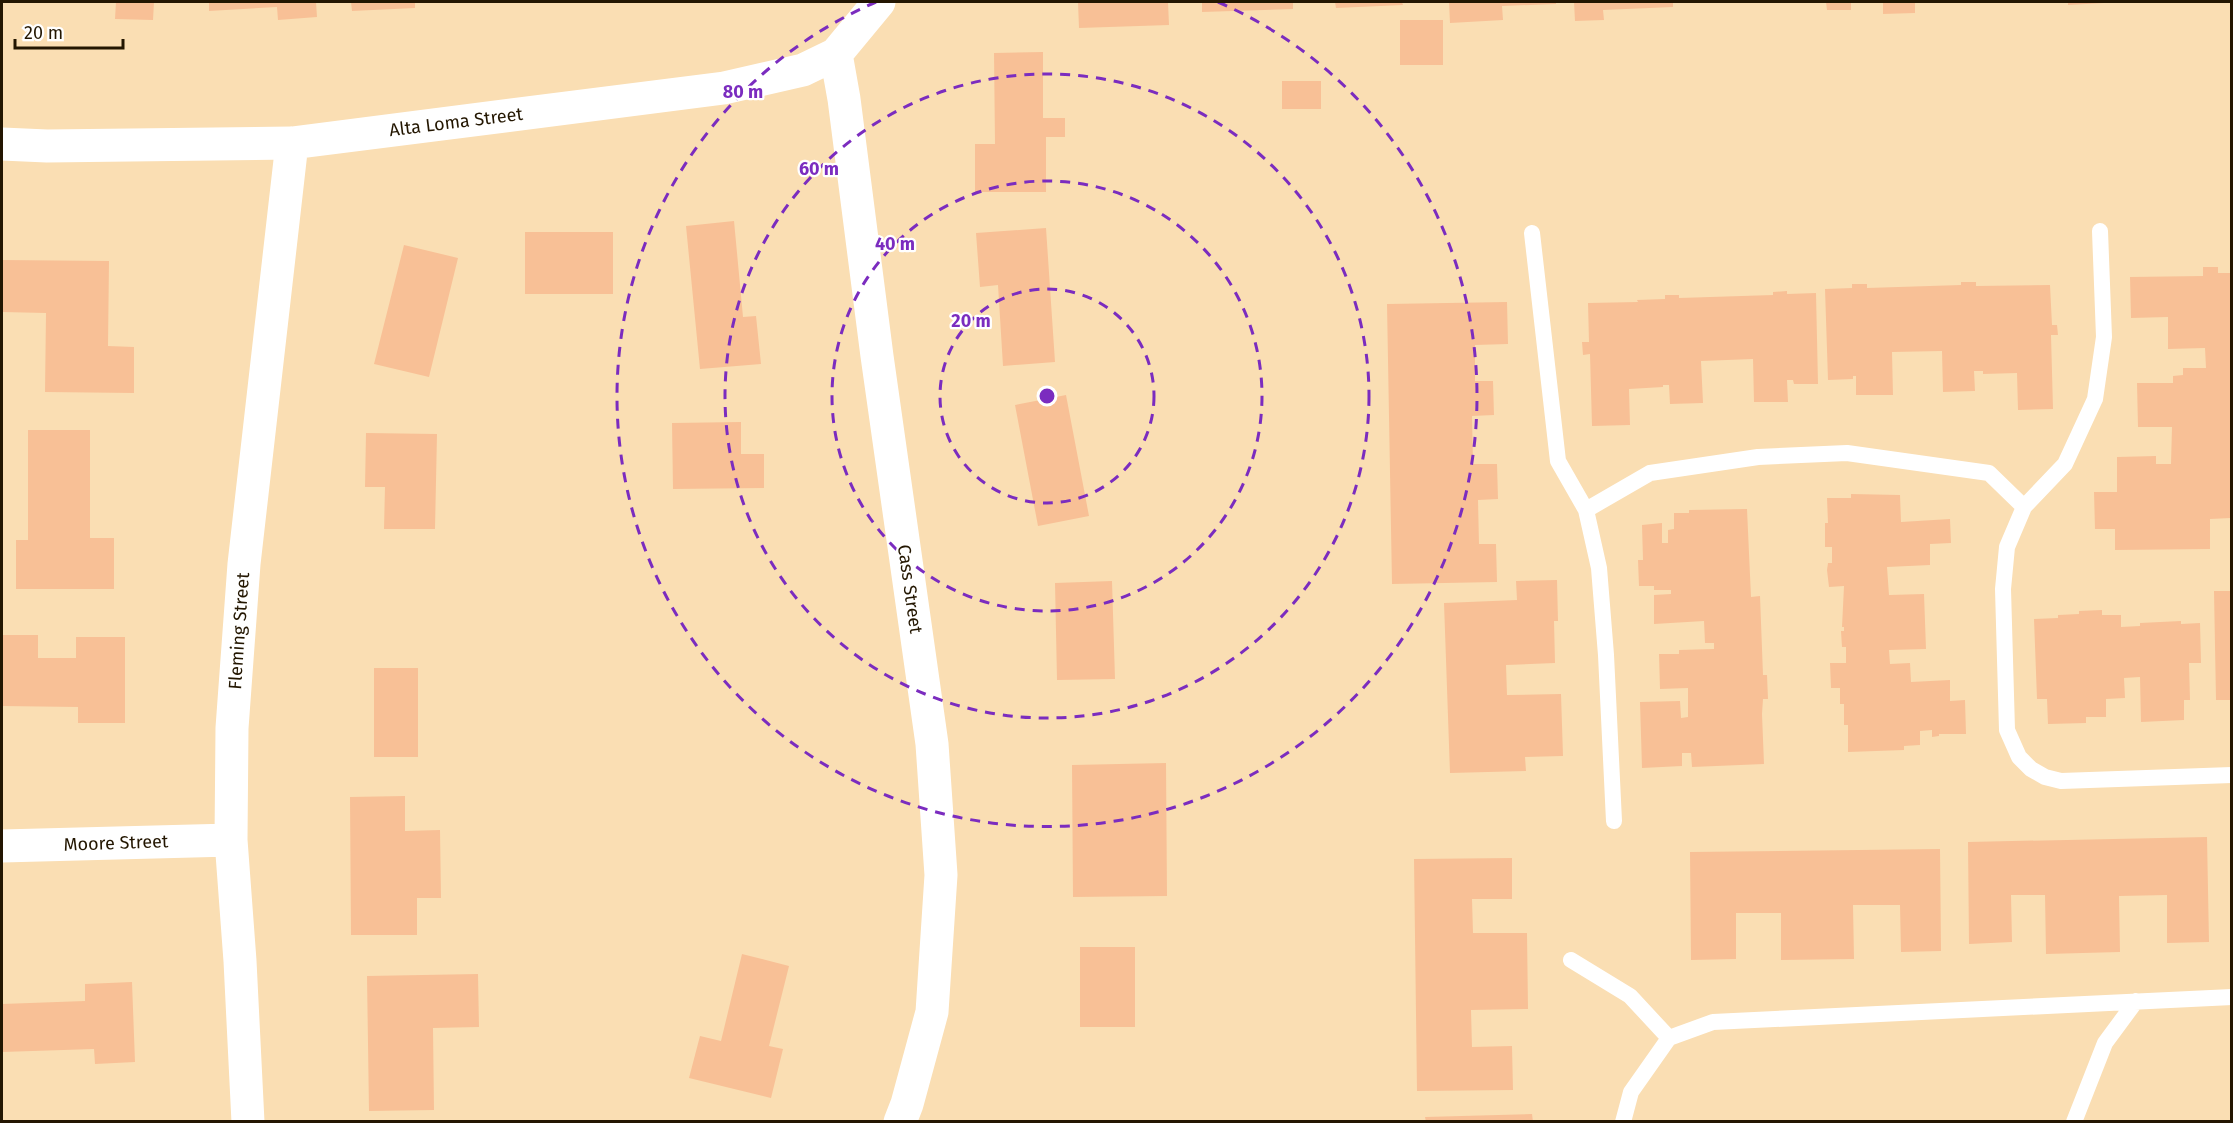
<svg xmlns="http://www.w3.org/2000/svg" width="2233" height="1123" font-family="'Fira Sans',sans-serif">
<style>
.building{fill:#f8c096}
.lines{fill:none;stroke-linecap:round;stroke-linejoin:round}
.lane{stroke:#fff;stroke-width:16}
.street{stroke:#fff;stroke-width:33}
.ring{fill:none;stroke:#7b2cbf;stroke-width:3;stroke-dasharray:10 8}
.labels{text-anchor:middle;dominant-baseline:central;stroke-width:4.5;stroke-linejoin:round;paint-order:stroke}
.street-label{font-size:18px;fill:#231601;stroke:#fff}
.centre{fill:#7b2cbf;stroke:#fff;stroke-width:3}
.ring-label{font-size:18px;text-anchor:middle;font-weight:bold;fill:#7b2cbf;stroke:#fff;stroke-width:4.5;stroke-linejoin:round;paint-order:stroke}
</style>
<rect width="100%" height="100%" fill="#fadeb3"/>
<path class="building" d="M116,2H154L153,20L115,19Z
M209,2H316L317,17L278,20L277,7L209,11Z
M351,2H415V8L352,11Z
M1078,2H1168L1169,25L1079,28Z
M1202,2H1293V9L1202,12Z
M1335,2H1402L1403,5L1336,8Z
M1449,2H1556V4L1502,6L1503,20L1450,23Z
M1574,2H1673V7L1603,10L1604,20L1575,21Z
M1826,2H1851V10H1827Z
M1883,2H1915V13L1883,14Z
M2068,2H2104V3L2068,5Z
M1400,20H1443V65H1400Z
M1043,52V118H1065V137H1046V192H975V144H995L994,53Z
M1282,81H1321V109H1282Z
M734,221L743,317L756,316L761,364L700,369L686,226Z
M1046,228L1055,362L1003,366L998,285L980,287L976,233Z
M525,232H613V294H525Z
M404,245L458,258L429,377L374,364Z
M2,260L109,261L108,346L134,347V393L45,392L46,313L2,312Z
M2203,267H2218V273H2230L2232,276L2231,518L2210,519V549L2115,550V529H2095L2094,492H2117V457L2156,456V464H2171L2172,427H2138L2137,383H2173V376L2183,375V368H2206L2205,348L2168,349V317L2131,318L2130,277L2203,276Z
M1961,282H1976V286L2050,285L2052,325H2057L2058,335H2051L2053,409L2018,410L2017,373L1983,374V371H1974L1975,391L1943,392L1942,351L1892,352L1893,395H1856V376H1853V379L1828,380L1825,289L1852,288V284H1867V288L1961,285Z
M1787,291V294L1816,293L1818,384H1794L1793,380H1787L1788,402H1754L1753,359L1701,361L1703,403L1670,404L1669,385H1663V387L1629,389L1630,425L1592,426L1590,354L1583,355L1582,342H1589L1588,303L1638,302L1637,300L1665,299V295H1679V298L1773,295V292Z
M1507,302L1508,344L1475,345V381H1493L1494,415L1472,416L1473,464H1497L1498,499L1478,500L1479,544H1496L1497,582L1392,584L1387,304Z
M1066,395L1089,516L1038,526L1015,405Z
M741,422V454H764V488L673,489L672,423Z
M28,430H90V538H114V589H16V540H28Z
M366,433L437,434L435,529H384L385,487H365Z
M1851,494L1900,495L1901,522L1950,519L1951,543L1930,544V565L1887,567L1889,595L1924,594L1926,649L1889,650L1890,664L1910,663L1911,682L1950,680V701L1965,700L1966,734H1939V736L1932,737V730L1920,731V745L1904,746V750L1848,752V725H1844V704H1840V688H1831L1830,663H1846V647H1842L1841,631H1844V627H1842L1844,586L1829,587L1827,570L1828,563H1832V547H1825V523H1828L1827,498H1851Z
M1747,509L1751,597L1760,596L1763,675H1767L1768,699H1763L1762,714L1764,764L1692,767L1691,753H1682V766L1642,768L1640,702L1680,701L1681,718L1688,717V688L1660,689L1659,654H1679V650L1714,649V643H1705L1704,621L1654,624V595L1671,594V590H1654V586H1639L1638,560H1643L1642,525L1662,523V543H1668V530L1674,529V513H1689V510Z
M1557,580L1558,621H1554L1555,663L1506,665L1507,695L1561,694L1563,756L1525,757L1526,771L1450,773L1444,603L1517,600L1516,581Z
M1112,581L1115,679L1057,680L1055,583Z
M2214,591H2232V700H2216Z
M2102,610V615H2121V627L2140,626V623L2181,621V624L2200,623L2201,663H2189L2190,700H2184V720L2141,722L2140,677L2124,678L2125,698L2106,699V717H2086V723L2048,724L2047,699H2037L2034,619L2058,618V615L2079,614V611Z
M2,635H38V658H76V637H125V723H78V707L2,706Z
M374,668H418V757H374Z
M1166,763L1167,896L1073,897L1072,765Z
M405,796V831L440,830L441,898H417V935H351L350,797Z
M2207,837L2209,942L2167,943V895L2119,896L2120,952L2046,954L2045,895H2011L2012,942L1969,944L1968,842Z
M1940,849L1941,951L1901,952L1900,905H1853L1854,959L1781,960V913H1736V959L1691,960L1690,852Z
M1512,858V899H1472L1473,933H1527L1528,1009L1471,1010L1472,1047L1512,1046L1513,1090L1417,1091L1414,859Z
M1080,947H1135V1027H1080Z
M742,954L789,966L769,1046L783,1049L771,1098L689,1078L700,1036L721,1041Z
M478,974L479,1027L433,1028L434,1110L369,1111L367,976Z
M132,982L135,1062L95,1064L94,1049L2,1052V1004L85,1001V984Z
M1532,1114L1533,1122H1426L1425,1117Z"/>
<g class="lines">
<path class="lane" d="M2100,231L2104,337L2095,399L2065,464L2024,507L2007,547L2003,589L2007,730L2019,757L2031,769L2045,777L2061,781L2232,775
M1532,233L1558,461L1586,510L1599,568L1606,655L1614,821
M1586,510L1650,473L1758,457L1847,453L1989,473L2024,507
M1571,960L1630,996L1669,1038
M1623,1122L1631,1092L1669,1038L1713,1022L2232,997
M2074,1122L2105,1043L2136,1001"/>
<path class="street" d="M836,54L844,99L877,356L932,744L941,875L932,1012L907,1104L900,1122
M2,144L47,146L292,143L724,88L803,70L836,54L879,2
M2,846L231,840
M248,1122L240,961L231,840L232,728L244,564L292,143"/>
</g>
<g class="ring">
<circle cx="1047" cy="396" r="107"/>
<circle cx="1047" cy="396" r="215"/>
<circle cx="1047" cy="396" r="322"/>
<path d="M1218 2A430 430 0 1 1 876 2"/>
</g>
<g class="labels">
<g class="street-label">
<text transform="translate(456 122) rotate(-7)">Alta Loma Street</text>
<text transform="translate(910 589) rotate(82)">Cass Street</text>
<text transform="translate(239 631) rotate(-86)">Fleming Street</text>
<text transform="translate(116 843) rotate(-2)">Moore Street</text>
</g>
</g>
<circle cx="1047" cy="396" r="9" class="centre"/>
<g class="ring-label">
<text x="743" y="98">80 m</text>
<text x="819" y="175">60 m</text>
<text x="895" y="250">40 m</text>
<text x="971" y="327">20 m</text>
</g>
<rect width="2233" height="1123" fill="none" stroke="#231601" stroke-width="6"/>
<path d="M15 39v9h108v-9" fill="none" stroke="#231601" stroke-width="3"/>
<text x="24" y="39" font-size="18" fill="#231601" stroke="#ffffff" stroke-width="4.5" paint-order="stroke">20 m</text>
</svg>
